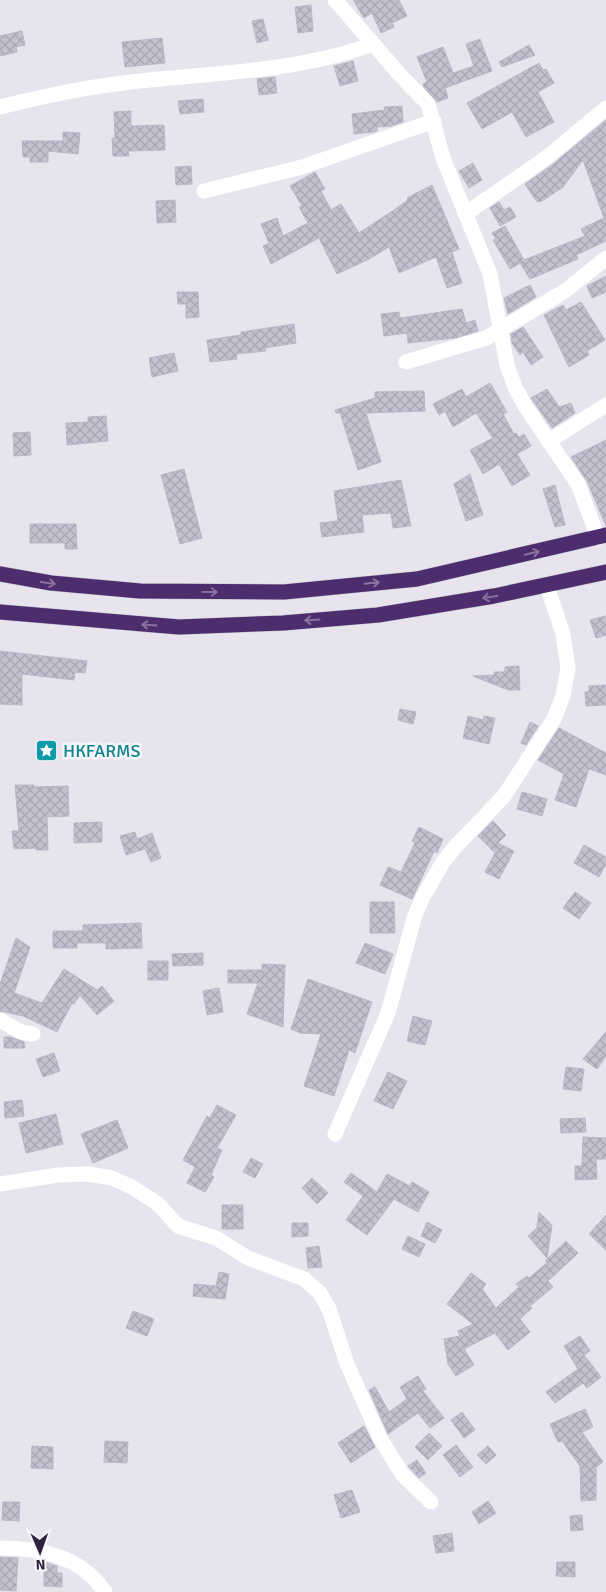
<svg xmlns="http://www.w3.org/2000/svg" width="606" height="1592" font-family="Signika,sans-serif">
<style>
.building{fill:url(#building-cross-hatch);stroke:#bbb6c8}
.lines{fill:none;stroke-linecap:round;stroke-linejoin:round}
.highway-casing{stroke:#c5c1ca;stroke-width:16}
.minor{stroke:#fff;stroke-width:15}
.highway{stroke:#4c2d6e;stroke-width:15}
.oneway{stroke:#88739f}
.labels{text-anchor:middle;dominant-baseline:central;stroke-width:5;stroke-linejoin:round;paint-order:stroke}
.culture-label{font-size:18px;fill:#0d838f;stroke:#f6f5fa;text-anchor:start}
</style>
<defs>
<pattern id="building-cross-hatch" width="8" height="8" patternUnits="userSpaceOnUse" patternTransform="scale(1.25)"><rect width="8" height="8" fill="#c4c0cf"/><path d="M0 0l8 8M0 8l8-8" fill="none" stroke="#a9a5b3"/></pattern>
</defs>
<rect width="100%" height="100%" fill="#e7e4ee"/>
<path class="building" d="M353,0H399L407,16L392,23L394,27L381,33L372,13L364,18Z
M311,5L313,31L298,33L295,7Z
M263,19L268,40L257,43L252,21Z
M22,31L25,45L16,47L17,52L0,56V36Z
M162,38L165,63L125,67L122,42Z
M480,39L492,71L445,88L448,98L437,102L424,87L423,84L427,82L417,57L443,47L453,73L474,66L466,44Z
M529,45L535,55L502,67L499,62Z
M353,61L358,81L340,86L334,66Z
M539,63L543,70L546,69L554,83L538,92L554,122L526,137L512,112L482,129L467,103Z
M275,77L277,93L259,95L257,79Z
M203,99L204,112L180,114L178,101Z
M402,106L403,122L391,126L377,127V131L373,132L354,134L352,114L385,110L384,107Z
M131,111V126L164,125L165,150L128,151L129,156H113L112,138H115L114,112Z
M606,120V241L576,255L578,259L530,279L520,263L510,269L493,240L496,239L492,233L505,226L524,260L585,236L581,229L604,218L583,160L563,187L542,201L537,202L525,184L552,165Z
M63,132L80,133L78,154L48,151V162H30V157H23L22,141H63Z
M473,163L482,180L469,188L459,171Z
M191,166L192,184L176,185L175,167Z
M315,172L325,189L321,191L331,210L341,204L359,233L394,210L408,200L407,198L432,185L459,249L452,252L462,283L447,288L436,257L399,273L389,247L369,259L337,274L319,238L271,264L263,246L269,243L261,224L277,218L283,236L308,223L299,207L302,206L290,186Z
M175,200L176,222L157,223L156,201Z
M499,202L504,210L510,207L516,217L500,226L490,208Z
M606,276V292L592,298L587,286Z
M530,285L536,297L508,314L504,298Z
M177,292H198L199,317L186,318V304H178Z
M581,302L605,340L587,351L589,355L569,367L544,315L563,305L566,310Z
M462,309L466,323L475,320L478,331L455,338L408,343L407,333L384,336L381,314L399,312L400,318Z
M294,324L296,343L265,348L266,351L236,354L237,359L210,362L207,340L241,335V332Z
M523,327L543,357L531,365L523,352L520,355L512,343L511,334Z
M174,353L178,371L152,377L149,358Z
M490,383L507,412L503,414L514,434L516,433L519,437L524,434L531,446L517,454L530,475L512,486L499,464L483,474L470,450L493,438L476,413L453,427L445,411L439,415L433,404L462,389L466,397Z
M547,389L559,407L571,403L575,413L552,428L531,398Z
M424,391L425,411L366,413L381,462L358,470L340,413H336L335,410L375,398V392Z
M106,416L108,441L67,445L66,423L88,422V417Z
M30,432L31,455L14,456L13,433Z
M606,440V526L587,481L571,457Z
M184,469L202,538L180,544L161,475Z
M470,474L483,515L466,521L454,484Z
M401,480L411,526L393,528L391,513L362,515L364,532L322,537L320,523L338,521L334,491Z
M555,485L565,525L555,527L543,489Z
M30,524H76L77,549H65V543H30Z
M606,616V635L596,638L590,620Z
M0,651L87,661L85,673L75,672L74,680L22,674V705L0,704Z
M519,666L520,690H508L473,676L494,675V672H505V667Z
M606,685V705L586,706L585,692H589V686Z
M400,709L416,712L413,724L398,720Z
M468,716L483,720L484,716L495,718L489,744L463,738Z
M530,722L538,726L526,745L521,743Z
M559,728L606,753V775L589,769L576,807L555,800L564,774L538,760Z
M15,785H34V787L68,786L69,816L47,817L48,850H36V848L14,849L12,831H19Z
M522,792L547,799L542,816L517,809Z
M493,821L506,835L498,843L514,851L499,879L485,872L495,853L478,836Z
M102,822V842L74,843V823Z
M419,827L443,839L437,853L434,851L412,899L380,885L388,867L401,872L415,843L412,841Z
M135,832L137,839L152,833L161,858L151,862L145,849L126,855L120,836Z
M584,845L606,857V864L599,877L574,863Z
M575,892L591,903L579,919L563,908Z
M370,902H394L395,933H370Z
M141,923L142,948L106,949V943H77V948H53V931H83V925Z
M16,938L30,947L14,993L42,1003L64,969L97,990L102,986L114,1001L97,1015L80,995L74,1004L72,1003L57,1032L23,1016L0,1011V984Z
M365,943L393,954L385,974L356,963Z
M203,953V965L173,966L172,954Z
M148,961H168V980H148Z
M262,964L285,965L283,1027L247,1014L258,983H228V970H262Z
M308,979L372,1002L355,1053L349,1050L334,1096L304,1086L321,1034L300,1033L291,1029Z
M219,988L223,1012L207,1015L203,991Z
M413,1016L432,1021L425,1045L407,1041Z
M606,1032V1056L597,1069L583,1059Z
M4,1037H11L24,1042L25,1048H4Z
M54,1053L60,1071L43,1077L36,1059Z
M566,1067L584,1069L581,1091L563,1089Z
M388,1072L407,1081L393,1109L374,1101Z
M22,1100L24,1116L5,1118L4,1102Z
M217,1105L236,1115L217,1148L222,1150L211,1175L214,1177L205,1192L187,1183L195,1167L183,1160L207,1116L210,1118Z
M56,1114L63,1144L26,1153L19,1123Z
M585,1118L586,1132L561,1133L560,1119Z
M117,1120L128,1148L93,1163L81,1134Z
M583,1137L606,1138V1159H596L597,1179L575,1180V1166H582Z
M251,1158L263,1164L255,1178L243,1172Z
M351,1173L377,1192L387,1174L410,1186L412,1182L429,1192L418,1212L394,1199L367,1235L346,1220L363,1196L344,1182Z
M312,1178L328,1193L317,1204L302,1188Z
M222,1205H243V1229H222Z
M539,1212L552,1225L547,1258L528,1236L537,1228Z
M606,1215V1250L589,1234Z
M427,1222L442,1230L435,1243L421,1236Z
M292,1223H308V1236L292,1237Z
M408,1236L425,1244L419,1257L402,1249Z
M566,1241L578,1253L548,1281L553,1287L530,1306L532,1308L520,1319L530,1332L508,1350L495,1333L464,1349L474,1365L456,1376L448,1364L444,1339L460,1336L458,1331L473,1324L447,1304L471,1273L486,1284L482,1289L496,1308L519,1287L516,1284L527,1276L529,1278L547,1263L545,1261Z
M319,1246L322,1267L308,1268L306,1248Z
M219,1272L229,1274L225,1299L193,1296L194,1284L216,1286Z
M133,1311L154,1319L147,1336L126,1328Z
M580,1336L590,1351L584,1355L601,1377L587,1388L583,1383L555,1403L546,1392L578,1369L564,1346Z
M418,1376L426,1389L423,1391L444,1418L430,1428L418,1413L388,1434L369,1390L375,1387L389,1412L407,1399L400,1387Z
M585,1409L593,1427L582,1432L603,1462L596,1467V1500L581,1501L580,1466L562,1441L558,1442L550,1424Z
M462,1412L475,1430L464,1438L451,1420Z
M364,1426L375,1447L351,1463L338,1443Z
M429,1433L442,1446L428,1460L415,1447Z
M105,1441L128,1442L127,1463L104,1462Z
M456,1445L473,1467L460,1477L443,1455Z
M32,1446L53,1447V1469L31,1468Z
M488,1446L496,1455L486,1464L477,1455Z
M417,1460L426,1473L419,1478L408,1466Z
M352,1490L360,1512L341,1518L334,1495Z
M488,1501L496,1513L479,1524L472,1512Z
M3,1502H20L19,1521L2,1520Z
M582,1515L583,1530L571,1531L570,1516Z
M452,1533L454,1551L436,1553L433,1536Z
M0,1557L18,1558L16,1591L0,1590Z
M40,1561L57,1566V1573H62V1587L44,1586V1571H39Z
M557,1562H575V1577L556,1576Z"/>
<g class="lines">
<defs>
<path id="highway" d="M0,574L51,583L140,591L284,592L417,579L606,535
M0,612L179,627L283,623L378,615L494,596L606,572"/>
</defs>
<use href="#highway" class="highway-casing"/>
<path class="minor" d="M335,0L401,76L428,104L443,158L490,274L507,365L515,387L525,406L578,484L598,538
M0,107C40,97 81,88 123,83C206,73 294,73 373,44
M204,191L302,167L434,121
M465,214L546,158L606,108
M406,362L486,338L565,291L606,258
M549,441L606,405
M0,1020L21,1032L33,1034
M335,1134L388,1013L415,915L423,897L443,862L456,846L504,796L554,719L563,696L568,668L563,634L547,586
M0,1184L58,1175L88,1174L112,1178L132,1187L158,1204L178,1226L216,1238L248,1258L304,1279L320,1293L329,1309L347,1364L380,1438L402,1474L431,1502
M0,1548C40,1548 81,1556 105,1592"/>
<use href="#highway" class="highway"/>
</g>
<defs><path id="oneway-shaft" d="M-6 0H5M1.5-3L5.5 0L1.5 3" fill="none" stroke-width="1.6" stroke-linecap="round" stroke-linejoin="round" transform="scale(1.25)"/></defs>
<g class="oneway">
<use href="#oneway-shaft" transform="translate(532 553) rotate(-13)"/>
<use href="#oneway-shaft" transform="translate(48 583) rotate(8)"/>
<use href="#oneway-shaft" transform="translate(372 583) rotate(-6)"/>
<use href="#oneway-shaft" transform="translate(210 592)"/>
<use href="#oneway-shaft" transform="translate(490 597) rotate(170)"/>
<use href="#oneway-shaft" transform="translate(312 620) rotate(176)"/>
<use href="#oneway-shaft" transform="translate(149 625) rotate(-176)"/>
</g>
<defs>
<symbol id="sight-square" viewBox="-11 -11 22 22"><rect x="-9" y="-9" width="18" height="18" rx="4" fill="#0f9aa8" stroke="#f6f5fa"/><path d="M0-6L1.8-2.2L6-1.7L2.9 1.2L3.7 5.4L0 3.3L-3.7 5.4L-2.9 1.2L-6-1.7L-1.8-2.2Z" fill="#fff"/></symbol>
</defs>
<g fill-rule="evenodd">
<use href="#sight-square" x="34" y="738" width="25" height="25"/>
</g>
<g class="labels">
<g class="culture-label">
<text x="63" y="751">HKFARMS</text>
</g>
</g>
<g transform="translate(40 1552) rotate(178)" stroke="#f6f5fa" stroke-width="4" paint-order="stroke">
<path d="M0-4L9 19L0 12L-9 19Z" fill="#2f2241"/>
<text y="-8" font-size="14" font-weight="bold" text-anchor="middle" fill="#2f2241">N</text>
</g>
</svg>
